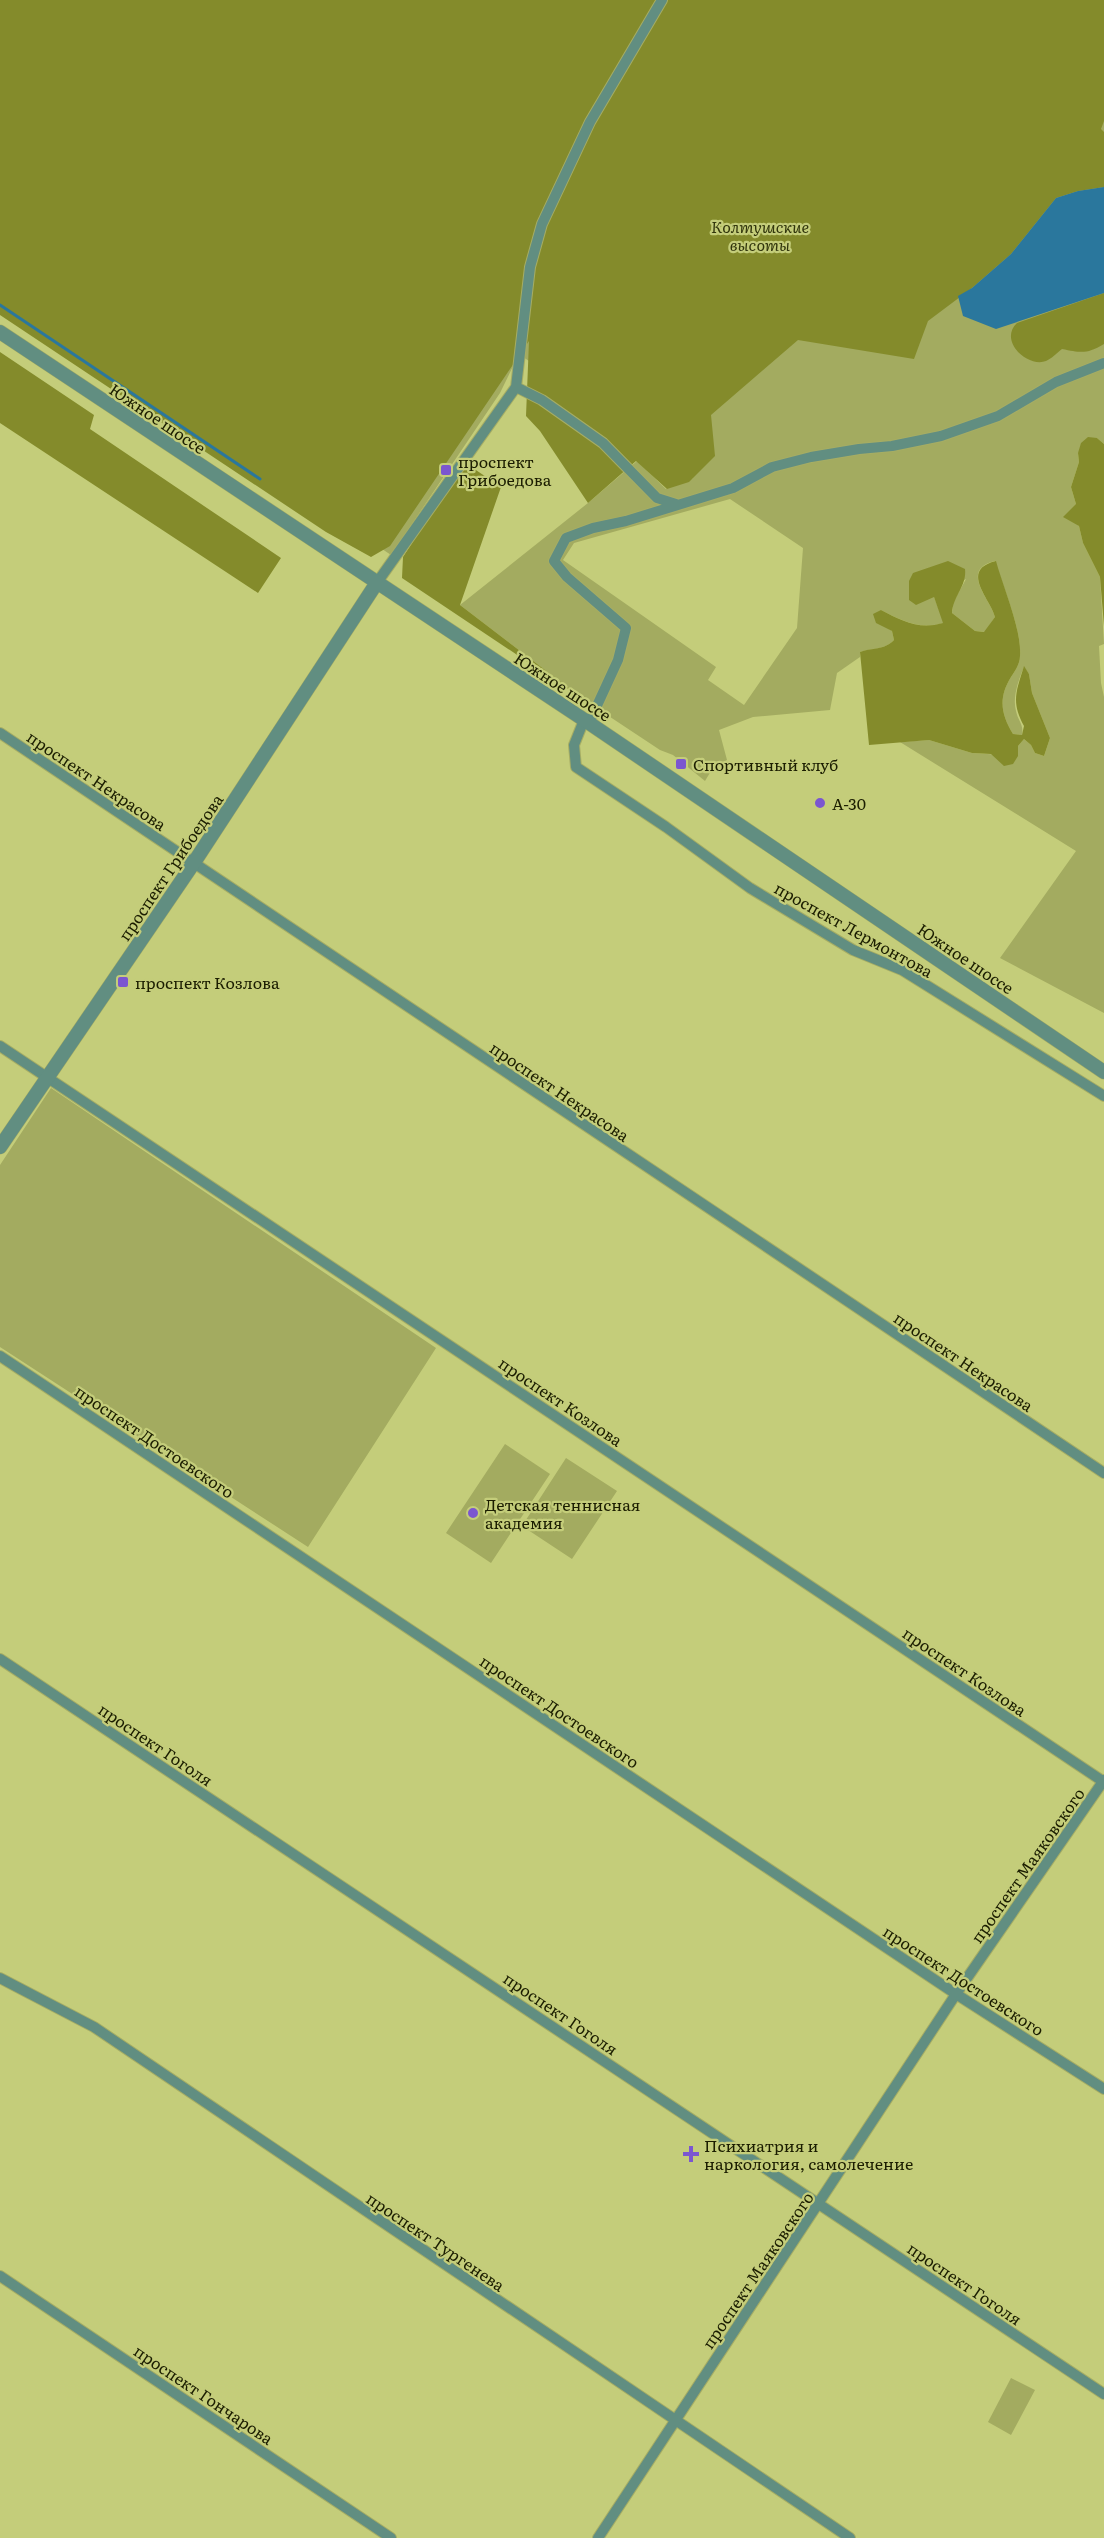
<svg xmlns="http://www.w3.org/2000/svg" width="1104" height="2538" font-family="Literata,serif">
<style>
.green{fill:#a3ab60;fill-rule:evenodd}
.forest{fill:#848b2b}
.water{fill:#2a779d}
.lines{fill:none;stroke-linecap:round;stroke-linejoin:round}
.stream{stroke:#2a779d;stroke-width:3}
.minor-casing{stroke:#a6ad64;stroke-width:12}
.tertiary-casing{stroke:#a6ad64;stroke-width:15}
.minor{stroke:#618e81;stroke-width:10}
.tertiary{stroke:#618e81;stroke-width:14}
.poi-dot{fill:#7b56d0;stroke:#c4cd7a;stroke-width:2}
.labels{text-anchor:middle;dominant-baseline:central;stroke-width:4.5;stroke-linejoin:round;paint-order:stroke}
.park-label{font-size:16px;font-style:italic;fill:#31350c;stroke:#c4cd7a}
.street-label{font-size:16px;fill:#1b1d00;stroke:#c4cd7a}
.poi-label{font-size:16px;fill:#1b1d00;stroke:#c4cd7a;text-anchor:start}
</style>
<rect width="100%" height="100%" fill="#c4cd7a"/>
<path class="green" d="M0,0H1104V444L1097,438L1078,453L1079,462L1071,487L1076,504L1073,520L1079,526L1083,543L1100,577L1104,644L1099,646L1101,683L1104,697V1013L1000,958L1076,851L900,742L929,740L972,753L1018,756V746L1024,739L1031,745L1035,753L1044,756L1050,738L1032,693L1029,674L1024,667C1019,679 1012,697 1016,711C1018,721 1024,724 1022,735L1013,734C1001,714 998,698 1011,677C1015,671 1020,664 1020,656C1022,630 1003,587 995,561C959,570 990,598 995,617L985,632L975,631L952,613L953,603L966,579L934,597L944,623C920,630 902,621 881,610L885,626L892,631L894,640C883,651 874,647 860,652V657L837,673L830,710L753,717L719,730L727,760L711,771L705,781L673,755L660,750L583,699L460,605L588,503L637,461L666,489L693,478L519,354L500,393L391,555L0,291ZM730,499L803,548L797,628L744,705L708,680L716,667L563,560L574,543Z
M51,1088L436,1348L308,1547L0,1347V1165Z
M505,1444L550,1474L491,1563L446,1533Z
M566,1458L617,1491L572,1559L522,1526Z
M1011,2378L1035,2390L1011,2435L988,2422Z"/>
<path class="forest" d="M0,0H1104V121L1101,129L1104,132V187L1078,191L1056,198L1011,254L972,288L928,321L914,359L798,340L711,415L715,456L689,482L667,489L636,461L588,503L540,431L526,416L529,341L390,546L371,557L326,532L0,315Z
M1104,293V344C1087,354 1082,353 1062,349C1057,353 1051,359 1046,361C1028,368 998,341 1017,323Z
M0,352L94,415L90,429L281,558L258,593L0,423Z
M1088,437L1097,438L1104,444V626L1100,577L1083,543L1079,526L1063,517L1076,504L1071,487L1079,462L1078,453L1081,443Z
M464,462L501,487L460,605L583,699L402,578L403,557Z
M948,561L965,569C967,586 953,596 952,613L975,631L984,632L995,617C990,598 959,570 996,561C1003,587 1022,630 1020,656C1020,664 1015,671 1011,677C998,698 1001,714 1013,734L1022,735L1024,726C1011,702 1016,692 1024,666L1029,674L1032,693L1050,738L1044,756L1035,753L1031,745L1024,739L1018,746V756L1013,764L1004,766L991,754L972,753L929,740L869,745L860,652C873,647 883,651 894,640L892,631L876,623L873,614L881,610C902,621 919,630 943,623L934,597L916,605L909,600V581L913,573Z"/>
<path class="water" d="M1104,187V293L996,329L963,316L958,296L972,288L1011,254L1056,198L1078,191Z"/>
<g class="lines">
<path class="stream" d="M0,305L260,479"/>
<defs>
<path id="minor" d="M516,387L542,400L603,443L657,498L676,504
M376,584L516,387L530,267L542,224L590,122L662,0
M584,720L574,745L576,767L666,827L750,888L853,950L902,970L1104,1096
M589,723L618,660L626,628L567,577L554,561L566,538L593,528L626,521L733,488L772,467L811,457L859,449L892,446L941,436L998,416L1056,382L1104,363
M0,733L1104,1473
M0,1046L1104,1782
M0,1356L956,1994L1104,2089
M0,1659L1104,2394
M0,1978L94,2027L850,2538
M0,2276L391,2538
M598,2538L956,1994L1104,1780"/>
<path id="tertiary" d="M0,332L589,723L1104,1072
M0,1147L193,864L376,584"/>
</defs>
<use href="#minor" class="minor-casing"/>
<use href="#tertiary" class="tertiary-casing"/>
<use href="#minor" class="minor"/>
<use href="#tertiary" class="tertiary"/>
</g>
<g class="poi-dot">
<rect x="440" y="464" width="12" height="12" rx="3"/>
<rect x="675" y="758" width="12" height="12" rx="3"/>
<circle cx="820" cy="803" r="6"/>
<rect x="117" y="976" width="12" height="12" rx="3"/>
<circle cx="473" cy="1513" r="6"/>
<path d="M688 2145h6v6h6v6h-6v6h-6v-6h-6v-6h6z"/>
</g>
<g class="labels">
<g class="park-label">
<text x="760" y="226">Колтушские<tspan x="760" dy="18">высоты</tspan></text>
</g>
<g class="street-label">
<text transform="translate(158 418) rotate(34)">Южное шоссе</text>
<text transform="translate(563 686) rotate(33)">Южное шоссе</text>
<text transform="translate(97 780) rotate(34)">проспект Некрасова</text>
<text transform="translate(170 867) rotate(-56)">проспект Грибоедова</text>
<text transform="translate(854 929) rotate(29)">проспект Лермонтова</text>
<text transform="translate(966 958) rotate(34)">Южное шоссе</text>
<text transform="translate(560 1091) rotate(34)">проспект Некрасова</text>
<text transform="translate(964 1361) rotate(34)">проспект Некрасова</text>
<text transform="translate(561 1401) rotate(34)">проспект Козлова</text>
<text transform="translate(155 1441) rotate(34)">проспект Достоевского</text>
<text transform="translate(965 1671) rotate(34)">проспект Козлова</text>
<text transform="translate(560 1711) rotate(34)">проспект Достоевского</text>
<text transform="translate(156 1744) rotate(34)">проспект Гоголя</text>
<text transform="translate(1027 1865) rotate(-55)">проспект Маяковского</text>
<text transform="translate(964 1980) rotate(33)">проспект Достоевского</text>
<text transform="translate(561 2013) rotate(34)">проспект Гоголя</text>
<text transform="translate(436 2241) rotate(34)">проспект Тургенева</text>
<text transform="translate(757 2270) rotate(-56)">проспект Маяковского</text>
<text transform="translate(965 2283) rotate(34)">проспект Гоголя</text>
<text transform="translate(204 2394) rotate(34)">проспект Гончарова</text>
</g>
<g class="poi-label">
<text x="458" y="461">проспект<tspan x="458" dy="18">Грибоедова</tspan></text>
<text x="693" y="764">Спортивный клуб</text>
<text x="832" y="803">А-30</text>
<text x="135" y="982">проспект Козлова</text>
<text x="485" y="1504">Детская теннисная<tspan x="485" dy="18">академия</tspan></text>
<text x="704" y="2145">Психиатрия и<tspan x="704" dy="18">наркология, самолечение</tspan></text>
</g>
</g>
</svg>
